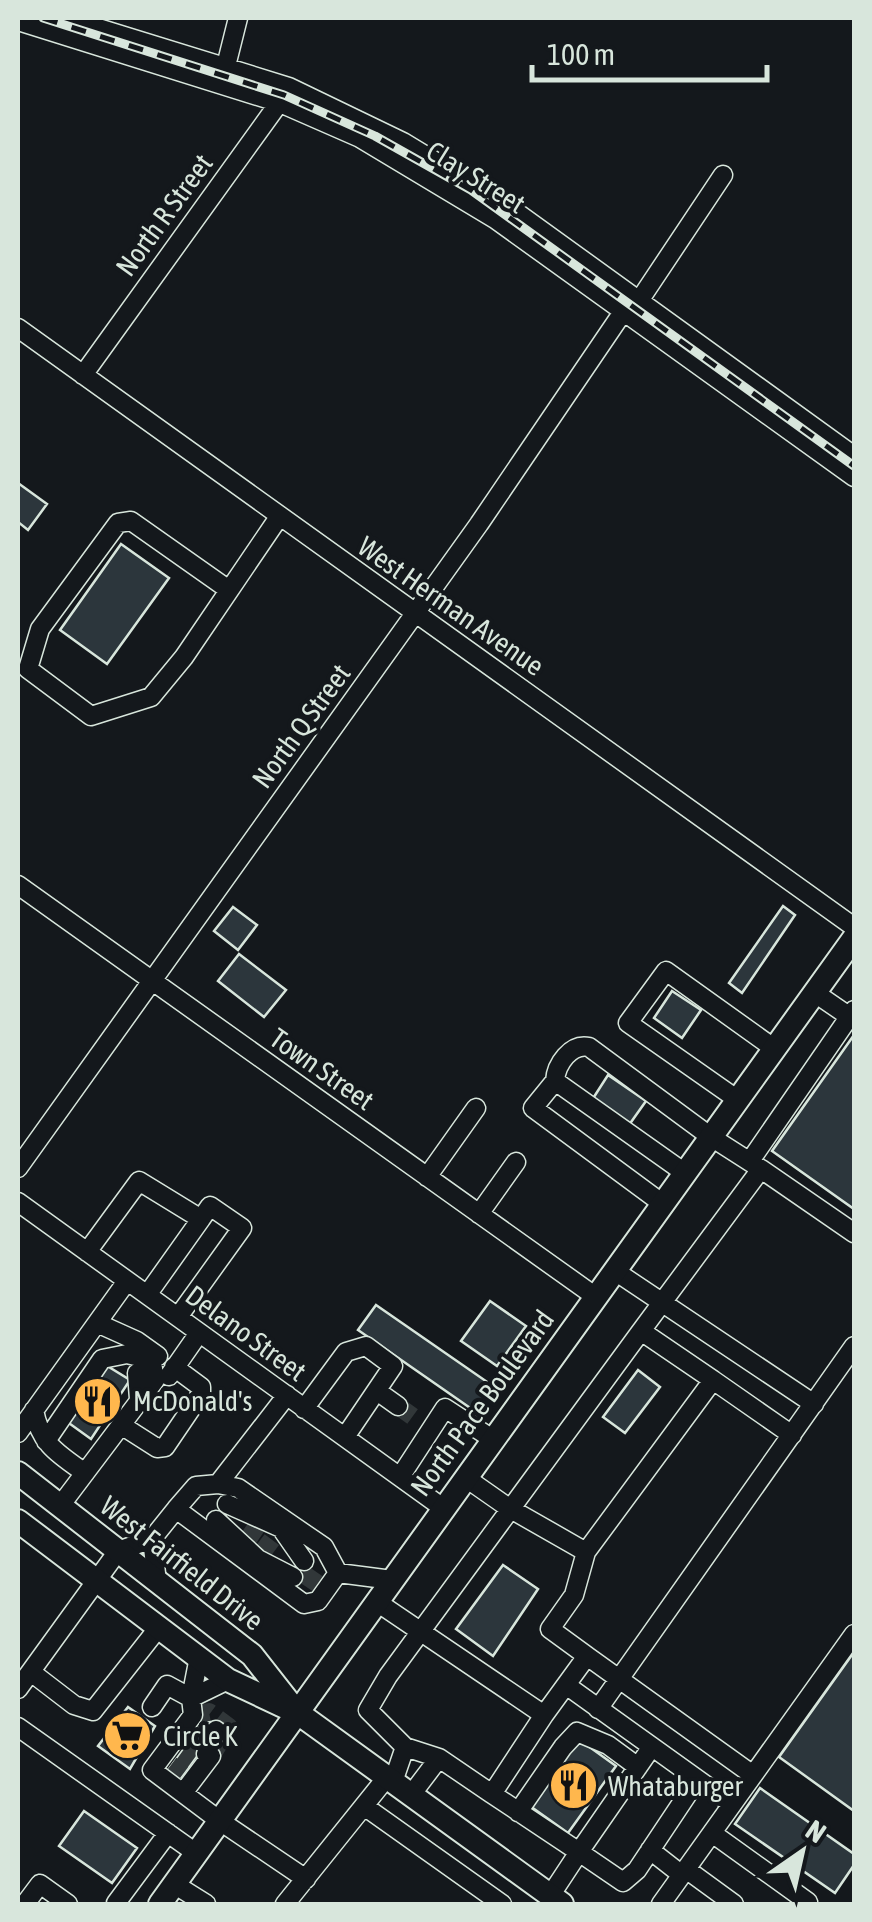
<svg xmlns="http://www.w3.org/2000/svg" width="872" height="1922" font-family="'Asap Condensed',sans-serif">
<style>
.building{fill:#2c363c;stroke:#d8e6dc;stroke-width:2.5}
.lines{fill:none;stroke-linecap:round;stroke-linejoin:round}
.minor-tunnel{stroke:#313739;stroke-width:18;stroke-dasharray:18 9;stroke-linecap:butt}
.minor-casing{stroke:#d8e6dc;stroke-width:21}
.major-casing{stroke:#d8e6dc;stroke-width:26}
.minor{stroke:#14181c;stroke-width:18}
.major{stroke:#14181c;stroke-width:22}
.rail-casing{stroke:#d8e6dc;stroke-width:9}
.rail{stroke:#14181c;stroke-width:5;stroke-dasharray:15;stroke-linecap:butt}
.labels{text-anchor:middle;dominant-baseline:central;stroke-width:8;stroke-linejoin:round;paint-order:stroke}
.street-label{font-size:28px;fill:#d8e6dc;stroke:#14181c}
.poi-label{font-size:28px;fill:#d8e6dc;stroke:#14181c;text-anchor:start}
</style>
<rect width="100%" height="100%" fill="#14181c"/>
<path class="building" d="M18,483L47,504L28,530L18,522Z
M121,544L169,578L107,664L60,630Z
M783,906L795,915L742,993L729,983Z
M233,907L257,925L238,950L214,931Z
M239,954L286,990L264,1017L218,981Z
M672,991L701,1010L682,1038L654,1018Z
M854,1035V1209L772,1151Z
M608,1075L646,1101L629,1125L592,1100Z
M490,1301L526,1326L497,1366L461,1341Z
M376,1305L493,1386L476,1412L358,1330Z
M104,1364L130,1380L91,1439L66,1421Z
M638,1370L660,1387L625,1433L603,1417Z
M503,1565L538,1589L493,1656L456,1629Z
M854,1652V1811L779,1757Z
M128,1707L155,1726L130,1769L98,1746Z
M206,1719L218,1727L181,1777L169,1769Z
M577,1738L616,1766L568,1833L530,1806Z
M760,1788L854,1854V1865L835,1893L735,1824Z
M84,1811L137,1848L112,1883L59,1846Z"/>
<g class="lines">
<path class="minor-tunnel" d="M398,1406L416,1419
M246,1542L257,1526
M261,1554L273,1538
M305,1586L316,1570
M193,1715L209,1712L229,1727L212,1755
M182,1752L193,1760
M171,1765L183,1774"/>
<defs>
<path id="minor" d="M66,18L289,87L403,142L505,204L854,456
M18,21L280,103L360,138L495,219L854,477
M226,66L238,18
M639,301L723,175
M18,328L854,927
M83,375L284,96
M229,590L131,521L118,523L40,629L28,669L91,716L151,697L184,657L279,517
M18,885L596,1297
M815,993L850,1017
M555,1081L533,1108L663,1204
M738,1100L628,1023L666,971L775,1049
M750,1161L854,1010
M18,1168L479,524L623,312
M685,1173L555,1081C556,1064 571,1043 589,1047L711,1137L761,1169
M427,1177L476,1108
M18,1202L443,1508
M479,1214L516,1162
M87,1252L139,1181L201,1219L210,1206L242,1228L178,1317
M615,1271L814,1404
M147,1295L201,1219
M97,1323L137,1341L158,1356
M137,1373L139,1399
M169,1376L199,1333
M713,1380L792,1435
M377,1391L398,1406
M287,1395L218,1484L196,1486L176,1509L304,1604L318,1601L338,1573
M304,1409L346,1352L366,1346L393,1366L345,1437
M34,1410C40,1444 58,1454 85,1473
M121,1425L157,1448L165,1447L201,1394V1387L174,1367
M18,1433L127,1281
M46,1441L102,1359L127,1354L148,1359
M400,1477L445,1408L494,1440
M466,1478L509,1508L586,1552
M218,1484L238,1488L324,1547L338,1573
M227,1504L281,1528L304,1561
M60,1506L155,1380L152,1363
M216,1520L258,1559L293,1577
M152,1539L157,1582
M338,1573L392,1580
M377,1602L544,1715L587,1656L550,1629L574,1595L586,1552L713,1380L641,1331L761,1169L854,1233
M587,1656L753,1775
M199,1657L191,1698L193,1715L152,1770L220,1821L306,1879
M31,1672L74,1705L93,1711L159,1627
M566,1685L732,1804
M18,1689L118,1551L152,1539L176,1509
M152,1707L167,1685L191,1698L228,1680
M598,1709L854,1346
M18,1727L196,1853
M405,1747L439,1758L492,1794L544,1715
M393,1782L405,1747L368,1710L388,1676L641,1331
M183,1793L211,1756L206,1754L216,1730
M492,1794L579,1852L651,1748
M411,1795L439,1758
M364,1806L502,1904
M518,1812L563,1747L577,1732L608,1745L638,1767
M712,1833L808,1902L806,1904
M650,1850L682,1875
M686,1869L734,1904
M174,1884L206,1904
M550,1896L579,1852L623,1882L637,1870L697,1780
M116,1903L168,1833
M25,1904L40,1884L68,1904
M285,1904L387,1777
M661,1904L854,1634"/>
<path id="major" d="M18,1473L252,1655L292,1706
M18,1521L228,1680L298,1713L562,1904
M160,1904L854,938"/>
</defs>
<use href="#minor" class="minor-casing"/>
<use href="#major" class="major-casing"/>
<use href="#minor" class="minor"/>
<use href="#major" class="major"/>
<defs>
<path id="rail" d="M43,18L284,95L375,136L471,190L854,466"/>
</defs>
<use href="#rail" class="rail-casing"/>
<use href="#rail" class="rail"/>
</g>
<defs>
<symbol id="restaurant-disc" viewBox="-11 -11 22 22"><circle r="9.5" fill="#ffb74d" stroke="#14181c"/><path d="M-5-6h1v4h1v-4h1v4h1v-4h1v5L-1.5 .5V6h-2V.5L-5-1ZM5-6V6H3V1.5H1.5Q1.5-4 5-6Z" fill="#111"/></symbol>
<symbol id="supermarket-disc" viewBox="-11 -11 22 22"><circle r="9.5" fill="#ffb74d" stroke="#14181c"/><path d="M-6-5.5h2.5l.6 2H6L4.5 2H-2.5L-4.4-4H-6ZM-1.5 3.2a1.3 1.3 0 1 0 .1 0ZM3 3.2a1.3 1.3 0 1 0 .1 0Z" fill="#111"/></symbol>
</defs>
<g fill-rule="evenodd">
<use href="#restaurant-disc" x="70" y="1374" width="55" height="55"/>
<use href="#supermarket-disc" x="100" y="1708" width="55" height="55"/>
<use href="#restaurant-disc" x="546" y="1758" width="55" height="55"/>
</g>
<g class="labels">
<g class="street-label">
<text transform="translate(476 177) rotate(32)">Clay Street</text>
<text transform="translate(164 215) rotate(-54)">North R Street</text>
<text transform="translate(451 606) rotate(35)">West Herman Avenue</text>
<text transform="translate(301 726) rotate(-54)">North Q Street</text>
<text transform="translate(322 1069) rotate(35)">Town Street</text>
<text transform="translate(246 1333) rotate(36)">Delano Street</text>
<text transform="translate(482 1403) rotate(-54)">North Pace Boulevard</text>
<text transform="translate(182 1563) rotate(38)">West Fairfield Drive</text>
</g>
<g class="poi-label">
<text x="133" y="1401">McDonald's</text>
<text x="163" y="1736">Circle K</text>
<text x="608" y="1786">Whataburger</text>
</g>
</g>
<rect width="872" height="1922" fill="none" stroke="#d8e6dc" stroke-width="40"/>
<g transform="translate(802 1852) rotate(34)" stroke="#14181c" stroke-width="8" paint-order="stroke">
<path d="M0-8L18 38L0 25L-18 38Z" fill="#d8e6dc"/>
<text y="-15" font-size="28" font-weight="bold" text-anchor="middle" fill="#d8e6dc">N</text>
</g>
<path d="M532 65v15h235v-15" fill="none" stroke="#d8e6dc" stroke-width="5"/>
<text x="547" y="65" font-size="30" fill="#d8e6dc" stroke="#14181c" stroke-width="8" paint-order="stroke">100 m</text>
</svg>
